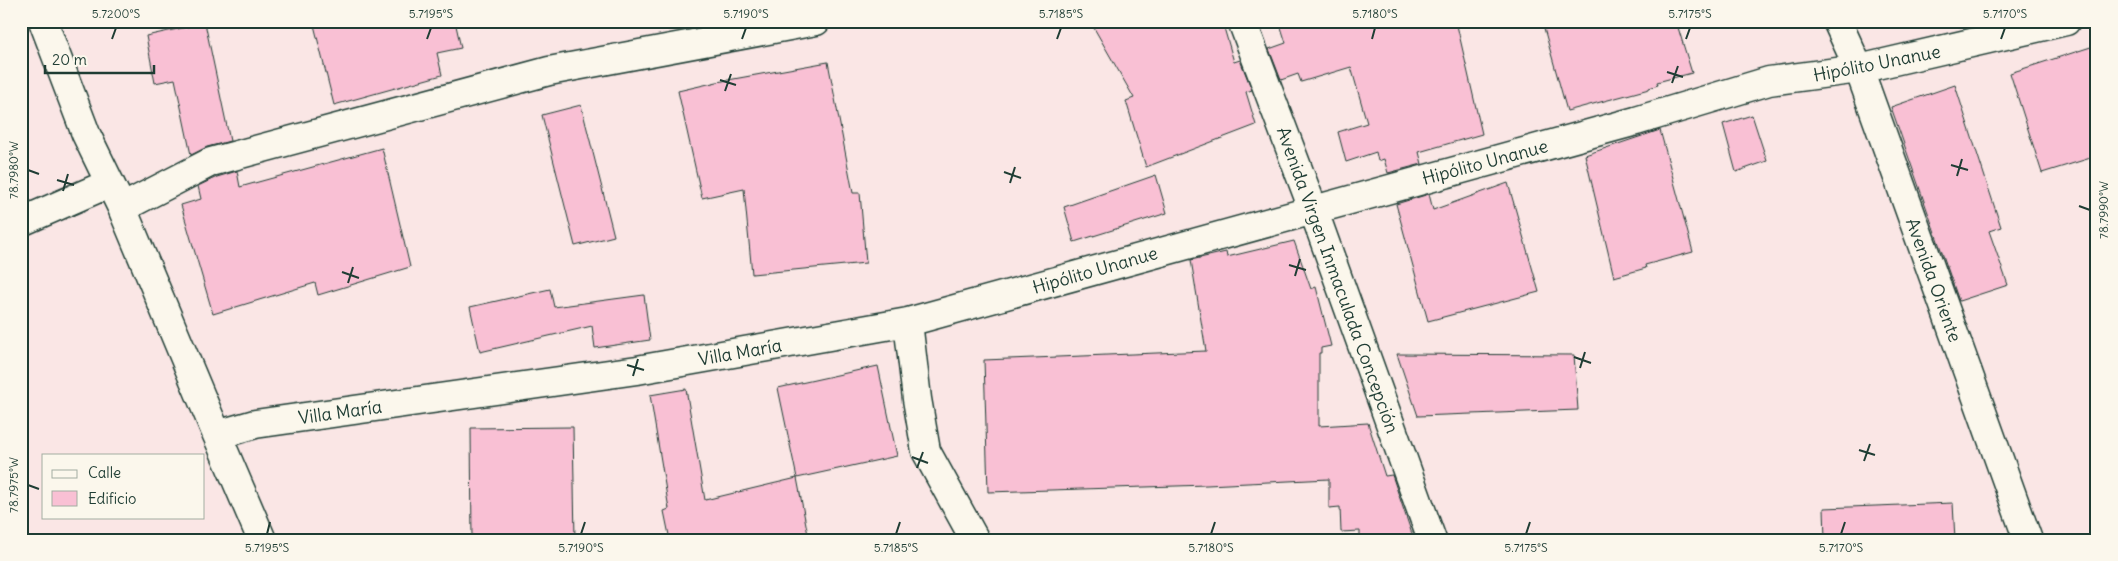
<svg xmlns="http://www.w3.org/2000/svg" width="2118" height="561" font-family="Delius,sans-serif">
<style>
.building{fill:#f9c0d4;stroke:#1f3d34}
.lines{fill:none;stroke-linecap:round;stroke-linejoin:round}
.minor-casing{stroke:#1f3d34;stroke-width:31}
.minor{stroke:#fbf7ec;stroke-width:28}
.ticks{fill:none;stroke:#1f3d34;stroke-width:2}
.labels{text-anchor:middle;dominant-baseline:central;stroke-width:4.5;stroke-linejoin:round;paint-order:stroke}
.street-label{font-size:18px;fill:#1f3d34;stroke:#fbf7ec}
.neatline{fill:none;stroke:#1f3d34;stroke-width:2}
.ticks-label{font-size:12px;text-anchor:middle;fill:#1f3d34}
</style>
<rect width="100%" height="100%" fill="#fae6e5"/>
<filter id="ink" filterUnits="userSpaceOnUse"><feTurbulence type="fractalNoise" baseFrequency=".02" numOctaves="2"/><feDisplacementMap in="SourceGraphic" scale="10" xChannelSelector="R" yChannelSelector="G"/><feConvolveMatrix kernelMatrix="1 2 1 2 8 2 1 2 1" color-interpolation-filters="sRGB"/></filter>
<g filter="url(#ink)">
<path class="building" d="M313,21H455L461,48L437,53L442,75L334,105Z
M1090,21H1222L1234,62L1240,60L1252,90L1246,92L1256,125L1146,167L1126,101L1134,98Z
M1279,21H1456L1482,134L1419,152L1422,164L1388,173L1384,159L1378,161L1376,152L1346,162L1338,132L1367,123L1351,67L1301,82L1298,74L1281,80L1269,49L1286,43Z
M1542,21H1676L1692,73L1657,82L1658,85L1649,88V89L1567,111Z
M205,23L230,141L207,147L191,155L175,79L155,83L146,36Z
M2097,45V156L2042,173L2010,73Z
M828,62L853,193H860L866,263L752,274L744,189L702,198L678,91L717,82Z
M1955,85L2001,227L1989,231L2008,285L1959,301L1891,107Z
M581,105L614,236L575,246L542,115Z
M1752,115L1767,161L1736,172L1723,124Z
M1660,130L1693,252L1645,265L1646,268L1614,277L1585,155Z
M382,148L410,267L318,295L315,283L213,314L181,205L201,199L198,186L217,177L237,171L240,187Z
M1156,175L1167,213L1074,242L1064,207Z
M1508,183L1539,292L1428,321L1396,204L1429,194L1433,210Z
M1294,241L1311,289L1316,287L1331,346L1321,348V353H1319V426L1368,423L1385,476L1392,475L1414,540H1360V531L1341,532L1340,507L1329,508V479L1207,485L988,492L984,360L1206,351L1191,260L1226,252L1227,257Z
M550,289L554,307L644,295L650,340L595,348L592,326L480,352L470,307Z
M1397,354L1574,355L1578,410L1418,416Z
M878,366L897,456L797,478L778,388Z
M686,389L705,500L797,478L809,540H670L664,511L669,509L650,395Z
M573,427L575,540H472L471,428Z
M1953,503L1955,540H1825L1824,508Z"/>
<g class="lines">
<defs>
<path id="minor" d="M43,21L86,134L122,208L217,435L255,424L637,370L908,322L1636,121L1769,81L1859,69L2066,21
M1242,21L1313,209L1432,540
M1837,21L1859,69L2028,540
M122,208L211,162L549,71L816,21
M21,222L110,183
M908,322L917,399L926,451L975,540
M217,435L262,540"/>
</defs>
<use href="#minor" class="minor-casing"/>
<use href="#minor" class="minor"/>
</g>
</g>
<path class="ticks" d="M112,39L116,28M427,39L431,28M742,39L746,28M1057,39L1061,28M1372,39L1375,28M1686,39L1690,28M2001,39L2005,28M1667,72L1683,77M720,80L736,85M1672,83L1678,66M725,91L731,74M1951,165L1968,170M28,170L39,174M1004,172L1021,178M1957,176L1962,159M57,180L74,185M1010,183L1015,167M63,191L68,174M2079,206L2090,210M1289,265L1306,270M342,272L359,278M1295,276L1300,259M348,283L353,267M1574,357L1591,363M627,365L644,370M1580,368L1585,352M633,376L638,359M1859,450L1875,455M912,457L928,463M1864,461L1870,444M917,468L923,452M28,485L39,489M267,534L270,522M581,534L585,522M896,534L900,522M1211,534L1215,522M1526,534L1530,522M1841,534L1845,522"/>
<g class="labels">
<g class="street-label">
<text transform="translate(1877 63) rotate(-11)">Hipólito Unanue</text>
<text transform="translate(1485 162) rotate(-15)">Hipólito Unanue</text>
<text transform="translate(1095 270) rotate(-16)">Hipólito Unanue</text>
<text transform="translate(1338 280) rotate(70)">Avenida Virgen Inmaculada Concepción</text>
<text transform="translate(1934 280) rotate(70)">Avenida Oriente</text>
<text transform="translate(740 352) rotate(-10)">Villa María</text>
<text transform="translate(340 412) rotate(-8)">Villa María</text>
</g>
</g>
<rect width="2118" height="561" fill="none" stroke="#fbf7ec" stroke-width="55"/>
<rect x="42" y="454" width="162" height="65" fill="#fbf7ec" stroke="#a3ada2"/>
<rect x="52" y="470" width="25" height="8" fill="#fbf7ec" stroke="#a3ada2"/>
<text x="88" y="478" font-size="15" fill="#1f3d34">Calle</text>
<rect x="52" y="491" width="25" height="15" fill="#f9c0d4" stroke="#a3ada2"/>
<text x="88" y="504" font-size="15" fill="#1f3d34">Edificio</text>
<path d="M45 65v8h109v-8" fill="none" stroke="#1f3d34" stroke-width="2.5"/>
<text x="52" y="65" font-size="15" fill="#1f3d34" stroke="#fbf7ec" stroke-width="4" paint-order="stroke">20 m</text>
<rect x="28" y="28" width="2062" height="506" class="neatline"/>
<g class="ticks-label">
<text x="116" y="18">5.7200°S</text>
<text x="431" y="18">5.7195°S</text>
<text x="746" y="18">5.7190°S</text>
<text x="1061" y="18">5.7185°S</text>
<text x="1375" y="18">5.7180°S</text>
<text x="1690" y="18">5.7175°S</text>
<text x="2005" y="18">5.7170°S</text>
<text transform="translate(14 170) rotate(-90)" y="4">78.7980°W</text>
<text transform="translate(2104 210) rotate(-90)" y="4">78.7990°W</text>
<text transform="translate(14 485) rotate(-90)" y="4">78.7975°W</text>
<text x="267" y="552">5.7195°S</text>
<text x="581" y="552">5.7190°S</text>
<text x="896" y="552">5.7185°S</text>
<text x="1211" y="552">5.7180°S</text>
<text x="1526" y="552">5.7175°S</text>
<text x="1841" y="552">5.7170°S</text>
</g>
</svg>
